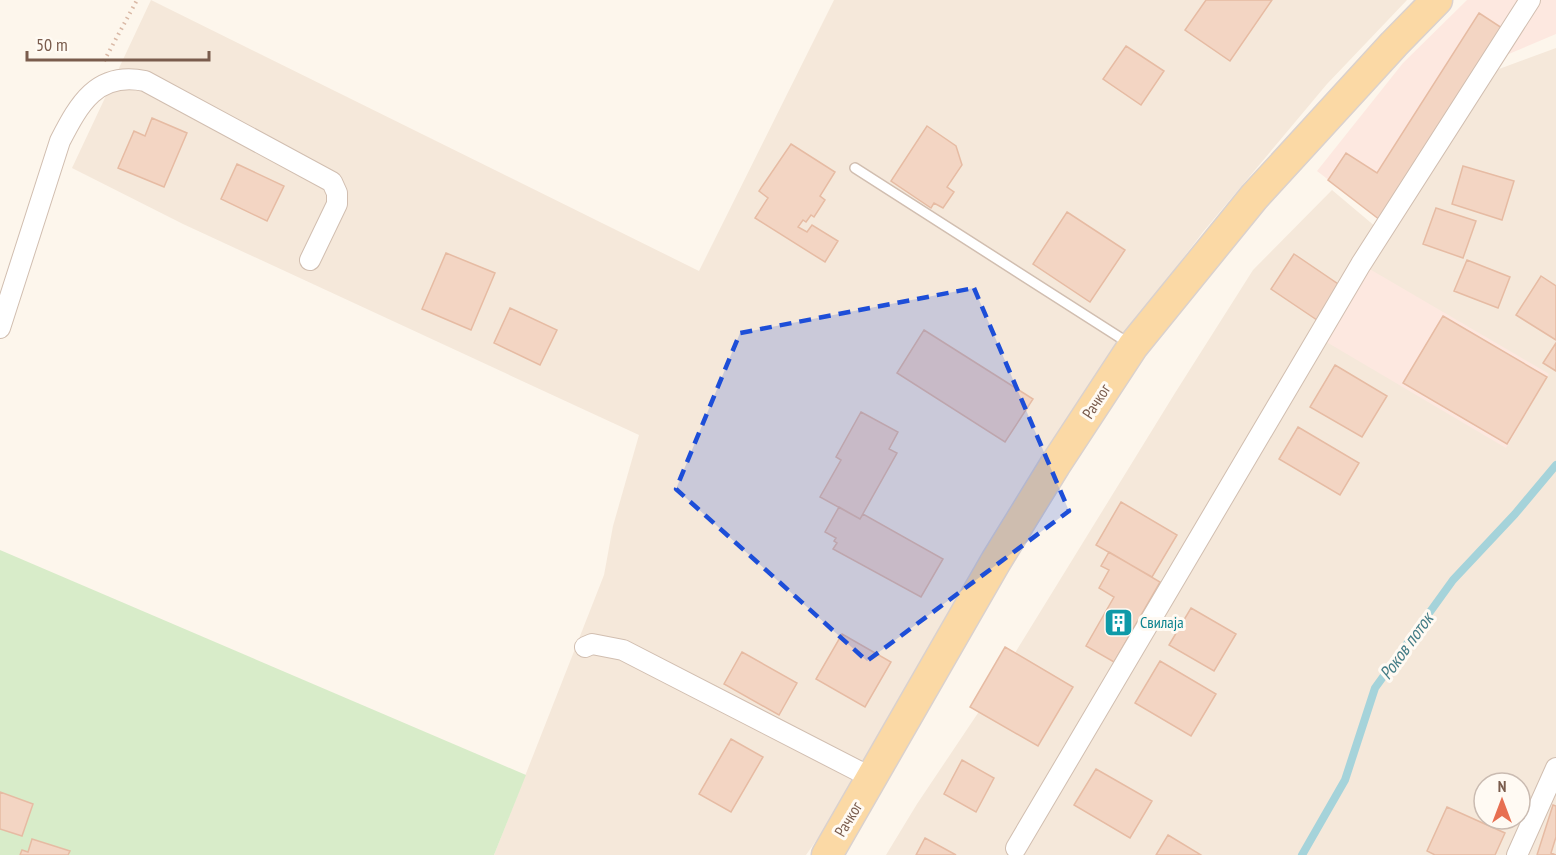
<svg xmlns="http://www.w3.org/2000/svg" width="1556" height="855" font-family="'PT Sans Narrow',sans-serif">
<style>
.residential{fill:#f5e8da;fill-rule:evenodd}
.commercial{fill:#fde8e0}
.green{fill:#d8ecc9}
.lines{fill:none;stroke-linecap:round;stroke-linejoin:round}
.stream{stroke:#a5d3da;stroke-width:8}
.building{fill:#f3d5c3;stroke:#e6bba3;stroke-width:1.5}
.service-casing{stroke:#d1beb0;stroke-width:12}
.minor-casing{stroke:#d1beb0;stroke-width:22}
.primary-casing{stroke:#dad1cd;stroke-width:33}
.path{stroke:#d9b8a5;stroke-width:4;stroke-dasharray:1.5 4.5;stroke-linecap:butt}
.service{stroke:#fff;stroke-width:9}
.minor{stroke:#fff;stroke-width:20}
.primary{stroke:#fbd9a5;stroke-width:30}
.marked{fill:#1d4ed8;fill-opacity:0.2;stroke:#1d4ed8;stroke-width:4.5;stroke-dasharray:12 8;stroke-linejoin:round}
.labels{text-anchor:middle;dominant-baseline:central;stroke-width:6;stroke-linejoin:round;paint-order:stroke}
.street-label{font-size:16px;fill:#7a5c4d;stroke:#fffaf3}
.culture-label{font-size:16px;fill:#0d838f;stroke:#fffaf3;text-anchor:start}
.water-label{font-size:18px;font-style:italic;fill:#437c86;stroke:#fffaf3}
</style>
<rect width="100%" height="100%" fill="#fdf6ec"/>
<path class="residential" d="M151,0L699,271L834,0H1407L1327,84L1203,232L1109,356L981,555L823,831L806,855H494L604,575L613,526L639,435L183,224L72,168Z
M1556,48V855H886L917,804L978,713L1175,393L1253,270L1332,190L1389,238L1499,69ZM1484,783H1520V819H1484Z"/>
<path class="commercial" d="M1467,0H1520L1380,220L1317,171L1403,63Z
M1541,0H1556V34L1504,56Z
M1361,264L1549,374L1506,448L1318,337Z"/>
<path class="green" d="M0,550L526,775L494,855H0Z"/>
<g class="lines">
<path class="stream" d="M1302,855L1345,780L1375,688L1453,580L1515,514L1556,465"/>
</g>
<path class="building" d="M1206,0H1272L1230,61L1185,30Z
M1479,13L1502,28L1380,220L1328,180L1346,153L1377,173Z
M1126,46L1164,71L1141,105L1103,79Z
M152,118L187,133L164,187L118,168L134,131L145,136Z
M927,126L956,146L962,165L947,187L954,192L943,208L934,203L931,208L891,181Z
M791,144L835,172L820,196L825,200L814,217L811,215L806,222L803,220L798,227L807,232L812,225L838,241L825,262L755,218L768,198L759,191Z
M237,164L284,186L267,221L221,199Z
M1463,166L1514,181L1502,220L1452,204Z
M1436,208L1476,221L1463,258L1423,244Z
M1067,212L1125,250L1090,302L1033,264Z
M446,253L495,273L471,330L422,309Z
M1294,254L1341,286L1317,320L1271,289Z
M1467,260L1510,277L1498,308L1454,291Z
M1541,276L1556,286V340L1516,315Z
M510,308L557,330L540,365L494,343Z
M1443,316L1547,377L1507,444L1403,383Z
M924,330L1033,399L1005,442L897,373Z
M1556,343V371L1543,363Z
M1335,365L1387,396L1362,437L1310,407Z
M861,412L898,432L889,449L897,453L860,519L820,497L841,460L836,457Z
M1298,427L1359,463L1340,495L1279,459Z
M1121,502L1177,535L1152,577L1096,545Z
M839,507L860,519L863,514L943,559L921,597L833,549L837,543L834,541L836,538L825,532Z
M1109,552L1160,582L1114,662L1086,646L1114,597L1099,588L1109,570L1101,566Z
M1191,608L1236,634L1214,671L1169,645Z
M842,634L891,662L865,707L816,679Z
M1005,647L1073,687L1038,746L970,707Z
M742,652L797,683L779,715L724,684Z
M1160,661L1216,694L1191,736L1135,703Z
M731,739L763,757L731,812L699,794Z
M962,760L994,778L976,812L944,794Z
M1096,769L1152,801L1130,838L1074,805Z
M0,792L33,804L22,836L0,829Z
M1553,805L1556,806V837L1551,853L1556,855H1537Z
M1447,807L1505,833L1495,855H1435L1427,851Z
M1168,835L1201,855H1156Z
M925,838L956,855H916Z
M32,839L70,851L68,855H20L22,850L28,852Z"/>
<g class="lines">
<defs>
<path id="service" d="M855,168L1130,344"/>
<path id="minor" d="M0,328L60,141C79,104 97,71 145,81L332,182L337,193V204L310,260
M585,647L592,644L623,650L872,778
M1016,848L1361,264L1530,0
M1517,855L1556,768"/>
<path id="primary" d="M827,855L996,561L1055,465L1133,346L1254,197L1394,44L1437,0"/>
</defs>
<use href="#service" class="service-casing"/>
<use href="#minor" class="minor-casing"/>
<use href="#primary" class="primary-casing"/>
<path class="path" d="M104,61L137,0"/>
<use href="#service" class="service"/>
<use href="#minor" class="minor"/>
<use href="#primary" class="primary"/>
</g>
<path class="marked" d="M974,288L1069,511L867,661L676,489L740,333Z"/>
<defs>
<symbol id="building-square" viewBox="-11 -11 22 22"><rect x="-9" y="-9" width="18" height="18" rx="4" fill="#0f9aa8" stroke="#fffaf3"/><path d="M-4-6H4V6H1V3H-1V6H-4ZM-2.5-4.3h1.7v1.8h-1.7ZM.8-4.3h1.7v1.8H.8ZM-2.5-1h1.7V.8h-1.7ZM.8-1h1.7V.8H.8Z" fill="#fff"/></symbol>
</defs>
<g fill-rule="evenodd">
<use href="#building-square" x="1102" y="606" width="33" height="33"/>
</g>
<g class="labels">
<g class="street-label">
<text transform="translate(1096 401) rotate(-57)">Рачког</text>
<text transform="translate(848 819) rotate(-59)">Рачког</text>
</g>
<g class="culture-label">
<text x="1140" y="622">Свилаја</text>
</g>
<g class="water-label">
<text transform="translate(1406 646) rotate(-54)">Роков поток</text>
</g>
</g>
<g transform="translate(1502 801)"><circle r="28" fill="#fffaf3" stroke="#cabbb1" stroke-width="1.5"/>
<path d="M0-4.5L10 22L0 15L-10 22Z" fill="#e76f51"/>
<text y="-9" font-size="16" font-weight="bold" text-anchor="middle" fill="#7a5c4d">N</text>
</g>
<path d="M27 51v9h182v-9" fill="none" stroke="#7a5c4d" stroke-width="3"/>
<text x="36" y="51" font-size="18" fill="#7a5c4d" stroke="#fffaf3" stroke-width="4.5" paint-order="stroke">50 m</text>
</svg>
